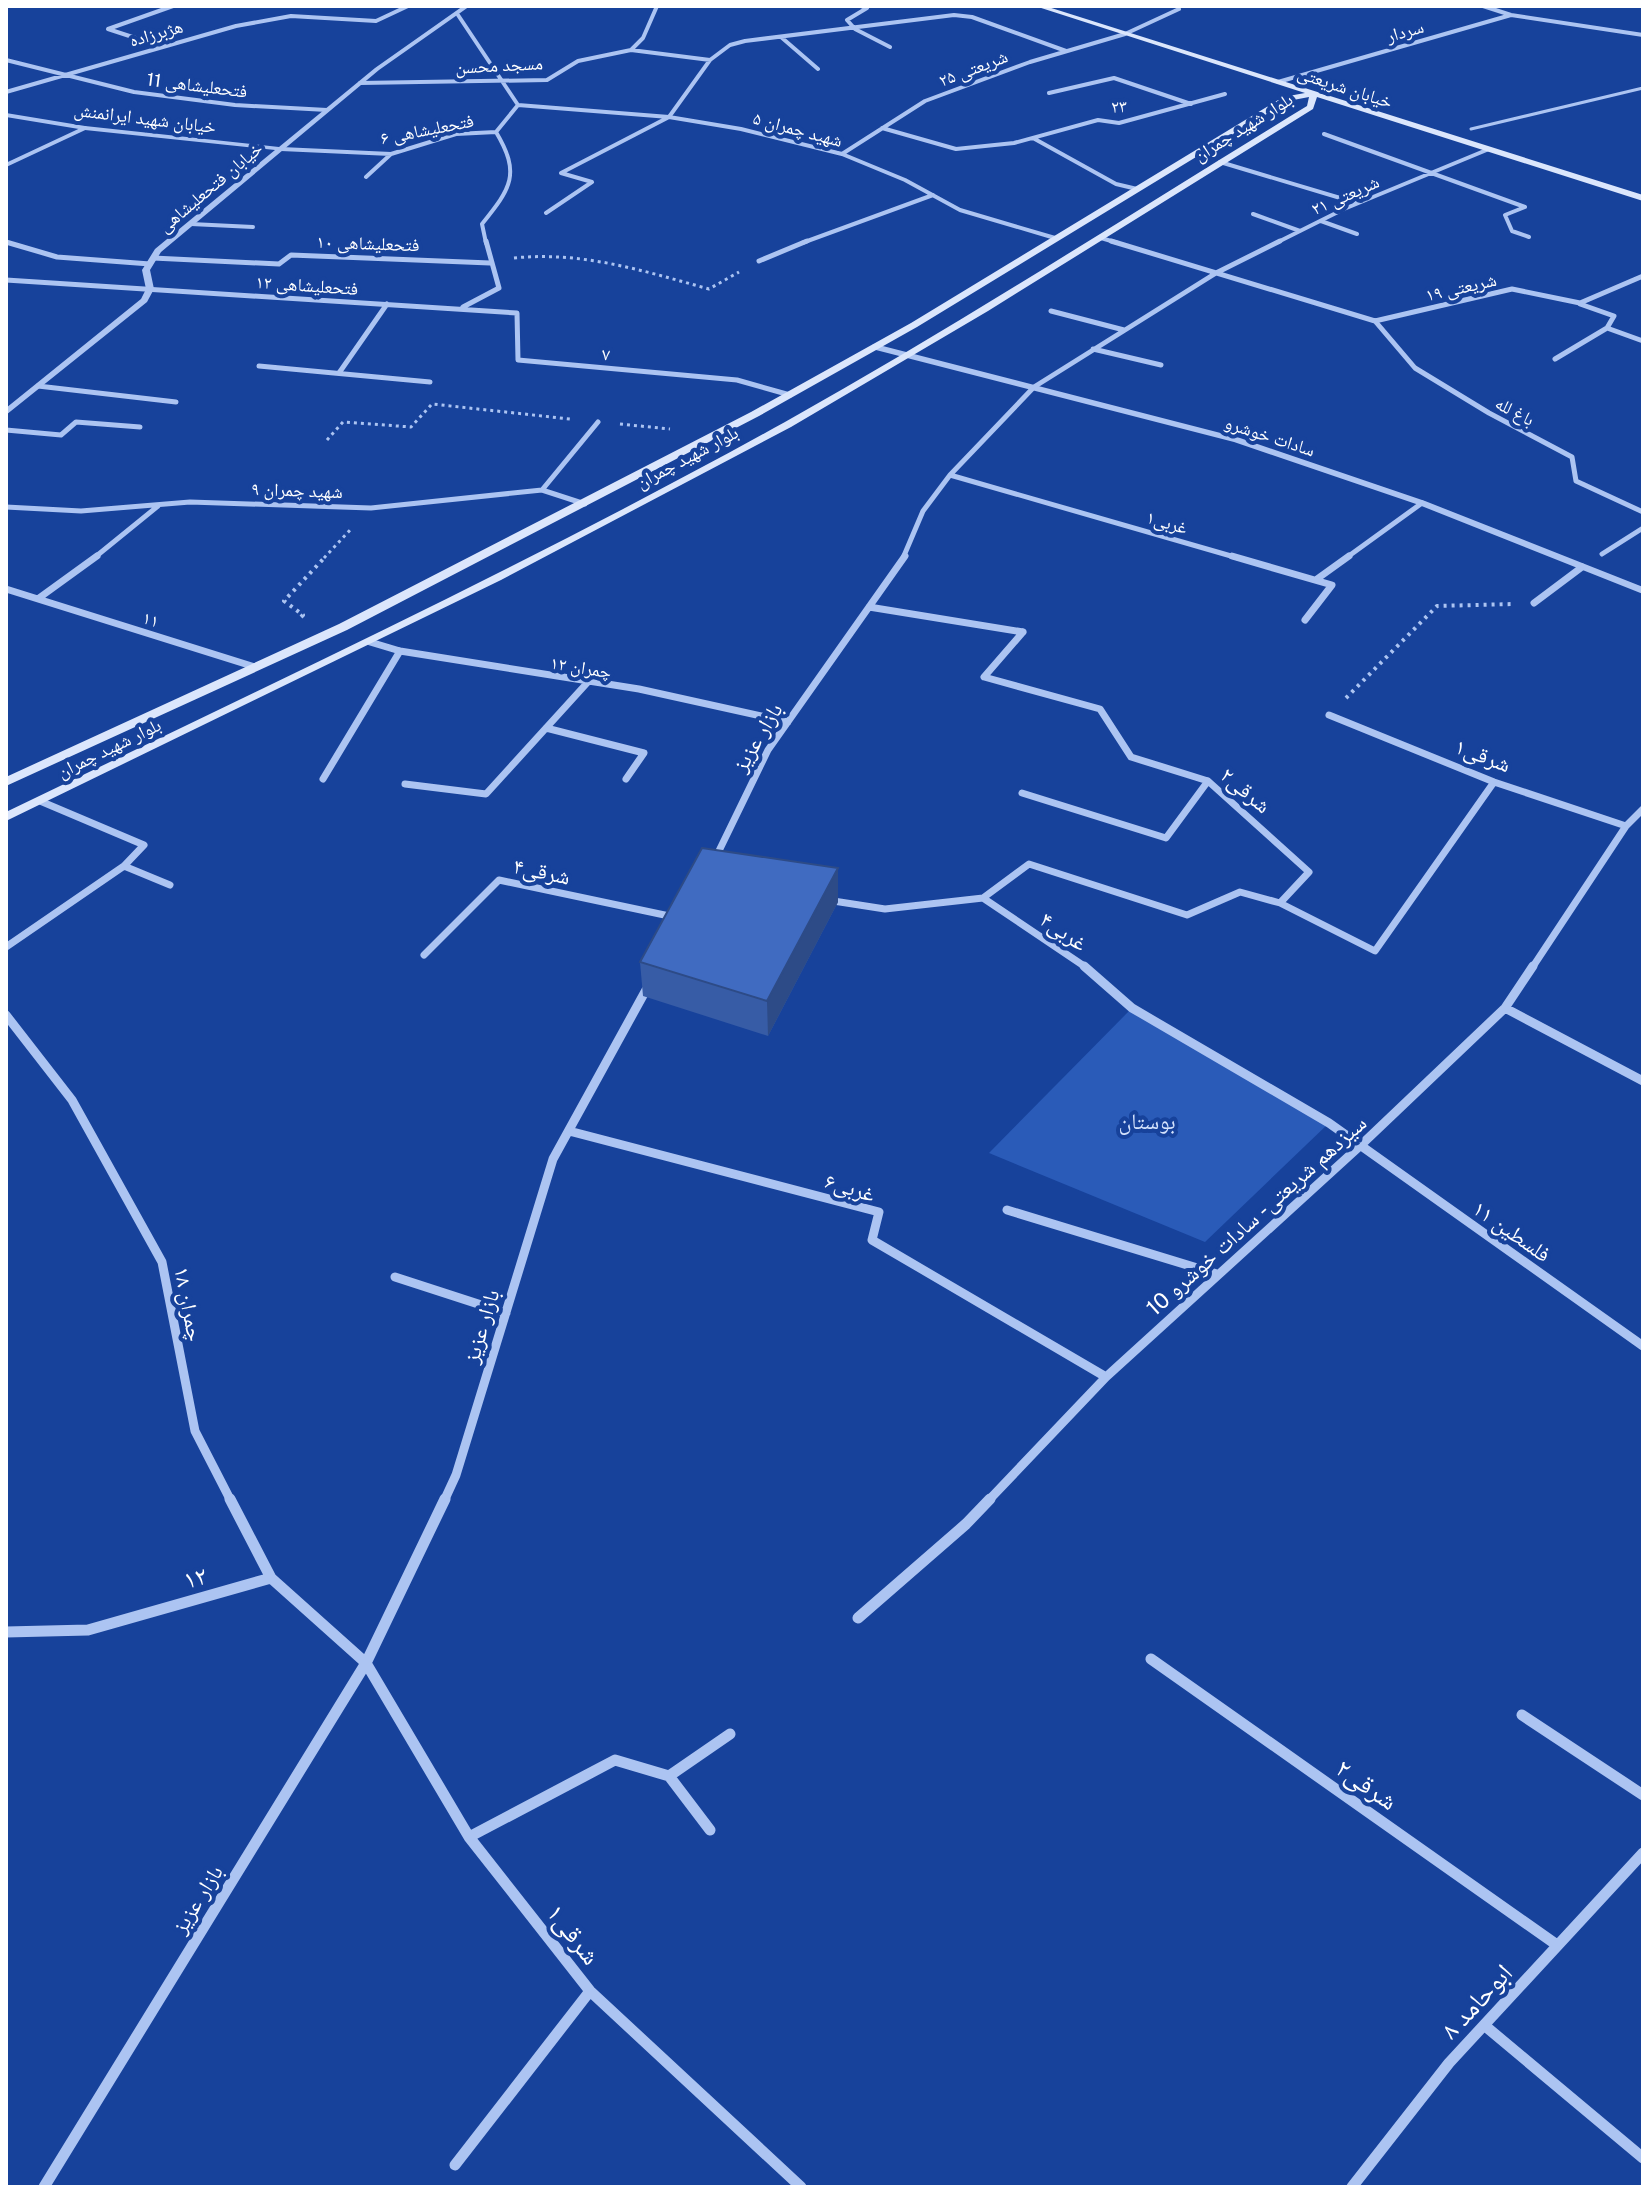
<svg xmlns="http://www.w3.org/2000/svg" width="1649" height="2193" font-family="'Public Sans','Noto Naskh Arabic',sans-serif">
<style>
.green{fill:#2a5bb8}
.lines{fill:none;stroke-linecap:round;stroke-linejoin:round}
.path-far1{stroke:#acc4f2;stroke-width:3;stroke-dasharray:3 4;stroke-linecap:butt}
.path{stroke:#acc4f2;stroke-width:4;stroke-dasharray:3 5;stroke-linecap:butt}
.pedestrian{stroke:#acc4f2;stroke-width:3}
.minor-far4{stroke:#acc4f2;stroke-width:4}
.minor-far3{stroke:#acc4f2;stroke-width:5}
.minor-far2{stroke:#acc4f2;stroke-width:7}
.minor-far1{stroke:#acc4f2;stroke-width:9}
.minor{stroke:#acc4f2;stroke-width:11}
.tertiary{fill:#acc4f2;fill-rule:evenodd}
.secondary{fill:#dbe6fc;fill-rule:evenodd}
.wall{fill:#375ca6}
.shaded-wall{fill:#2d4b87}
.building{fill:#406bc1;stroke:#2d4b87;stroke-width:2}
.labels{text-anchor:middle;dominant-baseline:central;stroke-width:8;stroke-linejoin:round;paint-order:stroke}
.far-street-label{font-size:18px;fill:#fff;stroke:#17429b}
.street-label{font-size:22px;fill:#fff;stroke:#17429b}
.park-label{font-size:22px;fill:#d4e2fc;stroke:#17429b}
.near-street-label{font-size:26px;fill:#fff;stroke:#17429b}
</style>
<rect width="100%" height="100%" fill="#17429b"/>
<path class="green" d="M1132,1008L1329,1123L1205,1242L989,1153Z"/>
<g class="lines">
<path class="path-far1" d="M514,258C582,251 644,271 709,289L739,272
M620,424L670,429
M327,440L343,422L411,427L432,404L570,419
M324,558L351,529"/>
<path class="path" d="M301,617L303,615L284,601L326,556
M1346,698L1437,606L1514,604"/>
<path class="pedestrian" d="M1471,129L1643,88"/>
<path class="minor-far4" d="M861,6L867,8L847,20L855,29L890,47
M1483,6L1511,15L1643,35
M458,15L518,105
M781,37L818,69
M160,46L108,29L173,6
M6,60L134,92L235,105L327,110
M710,60L730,45L745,41L954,15L972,17L1066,51
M1278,82L1511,15
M360,83L547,80L578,61L631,50L643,38L657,6
M6,92L236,26L291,16L376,21L408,6
M1049,93L1114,78L1191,104
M518,105L669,117L741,129L842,154L905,180L960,210L1055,238
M882,128L956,149L1014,143L1098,120L1119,123L1225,94
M1324,134L1525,207L1505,215L1512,231L1529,237
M1033,138L1116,184L1137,189
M281,149L391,154L456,134L496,132L518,105
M842,154L925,101L1030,62L1125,34L1179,9
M1220,162L1357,203
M6,165L85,128
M366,177L391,154
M546,213L592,182L561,173L669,117L710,60L631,50
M1253,214L1300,231
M1321,221L1357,234
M191,224L253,227
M1101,238L1118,243
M486,243L482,224C511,188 521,174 496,132
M802,243L933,195
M1276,243L1344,209L1489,149"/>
<path class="minor-far3" d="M1111,241L1375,321
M6,242L57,257L150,264
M153,258L279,264L291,255L490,263
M759,261L807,241
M6,280L517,313L518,360L737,380L790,395
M1580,304L1614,316L1607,328L1643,341
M463,307L499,288L486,241
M1051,311L1124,330
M1375,321L1415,368L1489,413L1572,457L1576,481L1643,512
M1375,321L1512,289L1580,303L1643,276
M1093,349L1161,365
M1555,359L1607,328
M259,366L430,382
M339,373L387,304
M38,386L176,402
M6,430L61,435L76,422L140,427
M950,475L1238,558
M542,490L598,422
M6,507L81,511L190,502L371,508L542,490L585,504
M1602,554L1643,528
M94,558L158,506
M903,558L923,511L950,475L1034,387L1216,273L1280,241
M1346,558L1422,503"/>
<path class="minor-far2" d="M1232,556L1332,585L1305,620
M1317,579L1349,556
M6,589L255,667
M39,598L97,556
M1534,603L1582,567
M869,607L1023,632
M1023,632L984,677L1100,709L1131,757L1208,781L1309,872L1280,903L1375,951L1494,782
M370,642L400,651L639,689L788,722
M1329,715L1494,782L1626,826
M546,728L644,753L626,779
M323,779L400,651
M405,784L486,794L587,683
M1022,793L1166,838L1208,781
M716,857L768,750L905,556
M124,866L170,885
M983,898L1029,864L1187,915L1240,892L1280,903
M827,900L885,909L983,898L1087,968
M6,947L124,866L144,845L40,801
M424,955L499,880L674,917
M1532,968L1626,826L1643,809"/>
<path class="minor-far1" d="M1084,966L1132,1008L1329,1123L1643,1346
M1505,1008L1643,1081
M6,1015L72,1100L162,1262L195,1431L231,1501
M569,1131L879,1212L872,1240L1106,1377
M1007,1210L1217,1274
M395,1277L506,1313
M444,1501L456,1475L553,1159L646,990
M988,1501L1106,1377L1361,1145L1505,1008L1533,966"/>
<path class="minor" d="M230,1499L271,1578
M858,1618L966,1524L990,1499
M6,1632L88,1630L271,1578L366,1663L469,1837L590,1991L801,2187
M1151,1659L1557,1945
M1522,1715L1643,1795
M669,1776L710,1830
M469,1837L615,1760L669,1776L730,1734
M1484,2025L1643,2158
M455,2165L590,1991
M44,2187L366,1663L445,1499
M1352,2187L1449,2063L1643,1853"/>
<path class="tertiary" d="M463,6H470L379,70L161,252L150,270L154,289L147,302L6,415V408L141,299L146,289L142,270L155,249L275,150L85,130L6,117V113L85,126L279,147L375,68Z
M875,344L1240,438L1425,501L1643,587V594L1419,505L1234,442L872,349V345Z"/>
<path class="secondary" d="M1035,6H1045L1643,195V201L1317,97L1313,109L988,311L791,427L501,580L6,821V812C267,686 531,563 785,422C962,323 1133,212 1307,106L1309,97L1288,101L917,327L759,416L347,630L6,786V777L339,624L751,412L911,323L1283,97L1305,93Z"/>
</g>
<path class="wall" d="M838,902L768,1036L643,996L640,962Z"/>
<path class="shaded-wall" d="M838,868V902L768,1036L767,1001Z"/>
<path class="building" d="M702,848L838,868L767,1001L640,962Z"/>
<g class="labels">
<g class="far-street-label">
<text transform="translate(1405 31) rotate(-16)">سردار</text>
<text transform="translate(156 33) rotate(-16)">هژبرزاده</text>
<text transform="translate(499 65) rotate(-3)">مسجد محسن</text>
<text transform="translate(973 68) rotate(-21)">شریعتی ۲۵</text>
<text transform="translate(197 85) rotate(7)">فتحعلیشاهی 11</text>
<text transform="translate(1345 87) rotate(18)">خیابان شریعتی</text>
<text transform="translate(1119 106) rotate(-4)">۲۳</text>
<text transform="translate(145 118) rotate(7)">خیابان شهید ایرانمنش</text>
<text transform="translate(1243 127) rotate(-32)">بلوار شهید چمران</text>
<text transform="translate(427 129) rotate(-11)">فتحعلیشاهی ۶</text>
<text transform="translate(798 129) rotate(15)">شهید چمران ۵</text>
<text transform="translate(210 187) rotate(-40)">خیابان فتحعلیشاهی</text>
<text transform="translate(1345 195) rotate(-24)">شریعتی ۲۱</text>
<text transform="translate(368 243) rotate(2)">فتحعلیشاهی ۱۰</text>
<text transform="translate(307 285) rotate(4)">فتحعلیشاهی ۱۲</text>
<text transform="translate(1461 287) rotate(-13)">شریعتی ۱۹</text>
<text transform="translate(606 354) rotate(5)">۷</text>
<text transform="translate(1515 411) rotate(28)">باغ لله</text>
<text transform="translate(1270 436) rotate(18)">سادات خوشرو</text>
<text transform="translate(687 457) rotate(-28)">بلوار شهید چمران</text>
<text transform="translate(297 490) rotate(2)">شهید چمران ۹</text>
<text transform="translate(1167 522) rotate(16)">غربی۱</text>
<text transform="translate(151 619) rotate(18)">۱۱</text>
<text transform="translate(581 667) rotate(9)">چمران ۱۲</text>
<text transform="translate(109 748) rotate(-26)">بلوار شهید چمران</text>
</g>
<g class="street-label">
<text transform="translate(757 737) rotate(-59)">بازار عزیز</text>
<text transform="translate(1483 755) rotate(21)">شرقی۱</text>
<text transform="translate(1246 790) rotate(40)">شرقی۲</text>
<text transform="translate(542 871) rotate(12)">شرقی۴</text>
<text transform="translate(1064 931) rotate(34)">غربی۴</text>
<text transform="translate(850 1187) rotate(17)">غربی۶</text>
<text transform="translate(1256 1215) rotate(-42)">سیزدهم شریعتی - سادات خوشرو 10</text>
<text transform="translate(1512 1231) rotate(35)">فلسطین ۱۱</text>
<text transform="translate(189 1304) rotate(79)">چمران ۱۸</text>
<text transform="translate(481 1326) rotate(-73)">بازار عزیز</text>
<text transform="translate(197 1899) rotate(-58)">بازار عزیز</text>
</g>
<g class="park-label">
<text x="1147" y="1121">بوستان</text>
</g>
<g class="near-street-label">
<text transform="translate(195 1577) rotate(-16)">۱۲</text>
<text transform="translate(1367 1784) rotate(35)">شرقی۲</text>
<text transform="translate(574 1934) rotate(52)">شرقی۱</text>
<text transform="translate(1476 2001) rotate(-47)">ابوحامد ۸</text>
</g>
</g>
<rect width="1649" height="2193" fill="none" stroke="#ffffff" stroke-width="16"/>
</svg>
